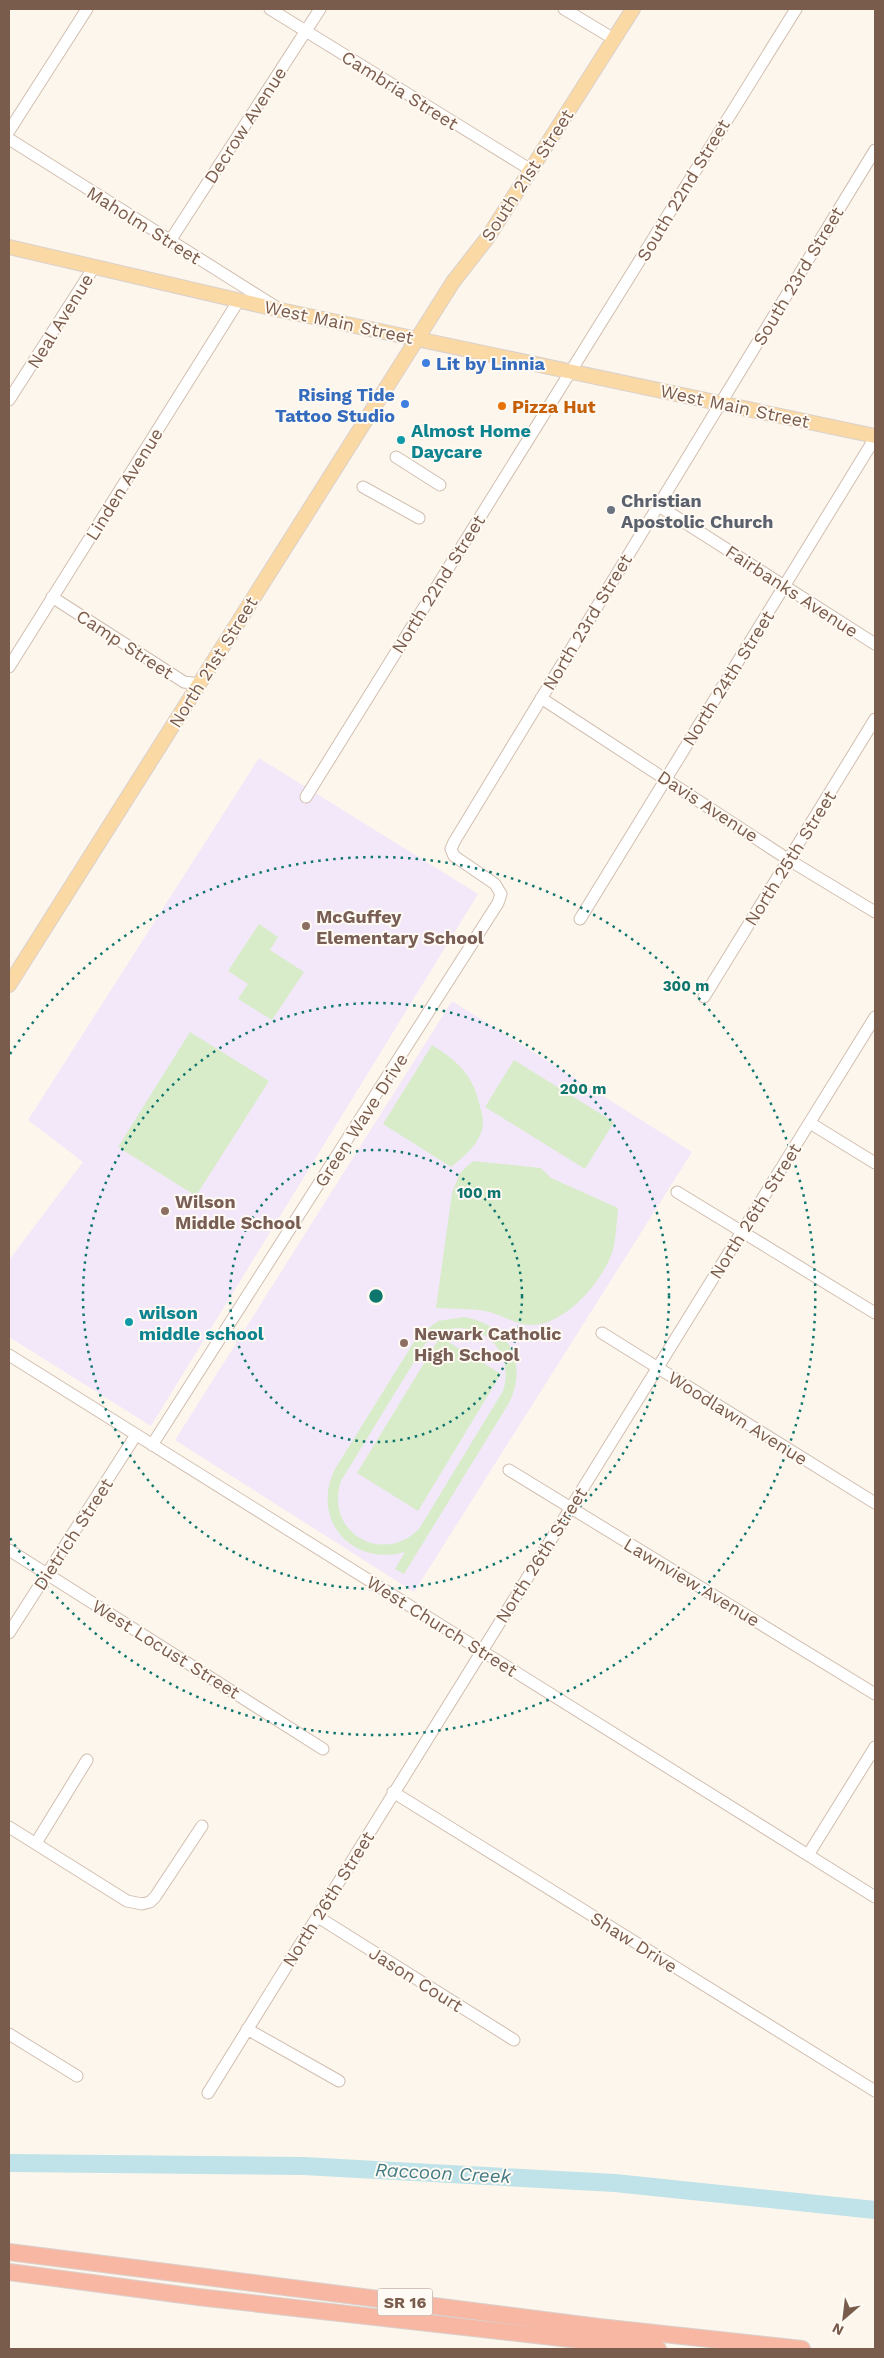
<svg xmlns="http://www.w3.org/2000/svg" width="884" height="2358" font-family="'Work Sans',sans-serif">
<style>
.education{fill:#f3e8fa}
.green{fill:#d8ecc9;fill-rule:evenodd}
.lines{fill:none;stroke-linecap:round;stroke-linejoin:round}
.river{stroke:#bfe3e8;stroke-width:18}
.minor-casing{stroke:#d1beb0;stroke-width:13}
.major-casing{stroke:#dad1cd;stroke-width:16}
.highway-casing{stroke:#dad1cd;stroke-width:18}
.minor{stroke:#fff;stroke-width:11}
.major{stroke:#fbd9a5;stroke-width:14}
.highway{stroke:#f7b7a3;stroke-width:16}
.ring{fill:none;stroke:#0f766e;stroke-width:2.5;stroke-dasharray:2.5 5}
.shop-dot{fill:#3f7fe0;stroke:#fffaf3;stroke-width:2}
.food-dot{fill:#e8710a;stroke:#fffaf3;stroke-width:2}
.culture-dot{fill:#0f9aa8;stroke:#fffaf3;stroke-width:2}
.worship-dot{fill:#6b7280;stroke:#fffaf3;stroke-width:2}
.education-dot{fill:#8d6e63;stroke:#fffaf3;stroke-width:2}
.labels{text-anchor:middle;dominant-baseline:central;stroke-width:4;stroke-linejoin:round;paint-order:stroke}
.shield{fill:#fffaf3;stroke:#a28b7f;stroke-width:1}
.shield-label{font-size:16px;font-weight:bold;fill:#7a5c4d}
.street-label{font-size:18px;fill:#7a5c4d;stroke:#fffaf3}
.shop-label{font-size:18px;font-weight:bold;fill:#366cbe;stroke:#fffaf3;text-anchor:start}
.food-label{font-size:18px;font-weight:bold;fill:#c56008;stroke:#fffaf3;text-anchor:start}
.culture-label{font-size:18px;font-weight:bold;fill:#0d838f;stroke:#fffaf3;text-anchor:start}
.worship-label{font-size:18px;font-weight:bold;fill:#5b616d;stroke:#fffaf3;text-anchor:start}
.education-label{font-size:18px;font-weight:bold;fill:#785e54;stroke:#fffaf3;text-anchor:start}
.water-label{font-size:19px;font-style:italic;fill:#437c86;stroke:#fffaf3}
.centre{fill:#0f766e;stroke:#fffaf3;stroke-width:2.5}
.ring-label{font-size:15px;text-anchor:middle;font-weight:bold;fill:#0f766e;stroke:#fffaf3;stroke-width:4;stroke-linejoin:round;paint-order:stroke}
</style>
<rect width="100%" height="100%" fill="#fdf6ec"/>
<path class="education" d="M259,758L478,894L151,1426L9,1337V1260L83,1162L28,1120Z
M452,1001L692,1152L414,1592L175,1440Z"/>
<path class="green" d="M259,924L278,937L270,950L304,972L272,1020L238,999L248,984L228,971Z
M190,1032L269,1081L196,1196L118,1147Z
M432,1045C458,1061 473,1075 480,1106C482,1114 485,1124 481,1133C476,1147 462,1158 451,1167L383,1124Z
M514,1060L614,1122L585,1169L485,1107Z
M473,1161L541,1168L551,1178L618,1208C617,1220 616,1234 614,1246C607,1277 567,1324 533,1325C518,1326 504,1316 490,1312C473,1308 453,1309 436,1308L452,1193L460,1173Z
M464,1317C508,1324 529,1363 509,1403L404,1574L395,1569L405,1552C352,1567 310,1520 335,1469L417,1337L438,1321ZM456,1328C491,1327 514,1358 503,1391L419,1529C382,1566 324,1532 341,1481L425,1344L442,1331Z
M440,1337L501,1374L418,1511L357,1473Z"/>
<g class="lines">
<path class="river" d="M9,2163L303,2166L615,2183L875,2210"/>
<defs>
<path id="minor" d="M270,9L531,170
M564,9L614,39
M9,131L87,9
M9,139L276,307
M170,241L320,9
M9,400L94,267
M396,457L440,485
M363,487L419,518
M659,506L875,644
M52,597L184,682L200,684
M9,667L239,300
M541,698L789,860L875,912
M306,797L796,9
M580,919L875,438
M704,997L875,719
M810,1123L875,1163
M677,1192L875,1313
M602,1333L875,1503
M9,1355L875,1897
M152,1445L498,903L501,894L495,884L454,856L451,849L454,842C593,610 735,381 875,150
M509,1470L875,1694
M9,1550L323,1749
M9,1633L136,1435
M393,1792L875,2091
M9,1827L127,1901L142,1904L150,1902L155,1897L202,1826
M36,1843L87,1760
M808,1855L875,1747
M318,1917L514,2040
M247,2029L339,2081
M9,2034L77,2076
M208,2093L875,1017"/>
<path id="major" d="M9,247L280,310L875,436
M9,985L453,282L488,237L633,9"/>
<path id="highway" d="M9,2252L599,2327L802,2349
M9,2272L198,2297L658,2349"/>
</defs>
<use href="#minor" class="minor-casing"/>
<use href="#major" class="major-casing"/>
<use href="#highway" class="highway-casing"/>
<use href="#minor" class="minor"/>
<use href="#major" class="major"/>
<use href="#highway" class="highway"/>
</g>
<g class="ring">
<circle cx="376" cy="1296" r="146"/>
<circle cx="376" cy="1296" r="293"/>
<path d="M10 1054A439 439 0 1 1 10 1538"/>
</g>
<g class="shop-dot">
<circle cx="426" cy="363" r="5"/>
<circle cx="405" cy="404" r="5"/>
</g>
<circle class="food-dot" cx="502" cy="406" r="5"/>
<g class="culture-dot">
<circle cx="401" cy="440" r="5"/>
<circle cx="129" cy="1322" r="5"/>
</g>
<circle class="worship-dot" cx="611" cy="510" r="5"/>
<g class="education-dot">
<circle cx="306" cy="926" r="5"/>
<circle cx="165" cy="1211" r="5"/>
<circle cx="404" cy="1343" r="5"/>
</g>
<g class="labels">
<rect class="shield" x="377.5" y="2288.5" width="55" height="27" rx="4"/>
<g class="shield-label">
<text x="405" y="2302">SR 16</text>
</g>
<g class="street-label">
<text transform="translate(400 90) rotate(32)">Cambria Street</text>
<text transform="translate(245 125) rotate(-57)">Decrow Avenue</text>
<text transform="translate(527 175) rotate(-57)">South 21st Street</text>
<text transform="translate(683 190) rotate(-59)">South 22nd Street</text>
<text transform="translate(144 225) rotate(32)">Maholm Street</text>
<text transform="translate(798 276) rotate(-59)">South 23rd Street</text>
<text transform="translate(60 321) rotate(-58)">Neal Avenue</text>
<text transform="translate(339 322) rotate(12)">West Main Street</text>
<text transform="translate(735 406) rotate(12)">West Main Street</text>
<text transform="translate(124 484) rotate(-58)">Linden Avenue</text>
<text transform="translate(438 584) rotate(-58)">North 22nd Street</text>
<text transform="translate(792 591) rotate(33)">Fairbanks Avenue</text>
<text transform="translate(587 622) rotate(-59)">North 23rd Street</text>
<text transform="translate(125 644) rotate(33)">Camp Street</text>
<text transform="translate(213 662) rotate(-58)">North 21st Street</text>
<text transform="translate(728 678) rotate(-58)">North 24th Street</text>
<text transform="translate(708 806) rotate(33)">Davis Avenue</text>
<text transform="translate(790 858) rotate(-58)">North 25th Street</text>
<text transform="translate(361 1120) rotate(-57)">Green Wave Drive</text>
<text transform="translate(755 1211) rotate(-58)">North 26th Street</text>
<text transform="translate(738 1418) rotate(32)">Woodlawn Avenue</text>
<text transform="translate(73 1534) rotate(-57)">Dietrich Street</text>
<text transform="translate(541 1555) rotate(-58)">North 26th Street</text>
<text transform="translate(692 1582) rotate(31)">Lawnview Avenue</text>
<text transform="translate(442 1626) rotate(32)">West Church Street</text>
<text transform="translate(166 1649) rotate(32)">West Locust Street</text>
<text transform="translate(328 1899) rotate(-58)">North 26th Street</text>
<text transform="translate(634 1942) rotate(32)">Shaw Drive</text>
<text transform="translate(416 1979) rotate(32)">Jason Court</text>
</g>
<g class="shop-label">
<text x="436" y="363">Lit by Linnia</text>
<text x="395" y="394" text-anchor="end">Rising Tide<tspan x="395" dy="21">Tattoo Studio</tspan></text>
</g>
<g class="food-label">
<text x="512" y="406">Pizza Hut</text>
</g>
<g class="culture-label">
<text x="411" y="430">Almost Home<tspan x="411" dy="21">Daycare</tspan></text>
<text x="139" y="1312">wilson<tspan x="139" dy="21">middle school</tspan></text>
</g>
<g class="worship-label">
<text x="621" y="500">Christian<tspan x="621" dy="21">Apostolic Church</tspan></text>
</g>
<g class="education-label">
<text x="316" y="916">McGuffey<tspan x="316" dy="21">Elementary School</tspan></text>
<text x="175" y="1201">Wilson<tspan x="175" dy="21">Middle School</tspan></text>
<text x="414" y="1333">Newark Catholic<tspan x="414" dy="21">High School</tspan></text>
</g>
<g class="water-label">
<text transform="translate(443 2173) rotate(3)">Raccoon Creek</text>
</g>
</g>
<circle cx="376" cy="1296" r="8" class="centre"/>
<g class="ring-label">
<text x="686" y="991">300 m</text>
<text x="583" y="1094">200 m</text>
<text x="479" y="1198">100 m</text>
</g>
<rect width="884" height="2358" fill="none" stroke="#7a5c4d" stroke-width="20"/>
<g transform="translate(844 2318) rotate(208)" stroke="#fffaf3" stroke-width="4" paint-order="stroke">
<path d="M0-4L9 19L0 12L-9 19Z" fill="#7a5c4d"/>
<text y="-8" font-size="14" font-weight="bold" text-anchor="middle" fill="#7a5c4d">N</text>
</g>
</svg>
